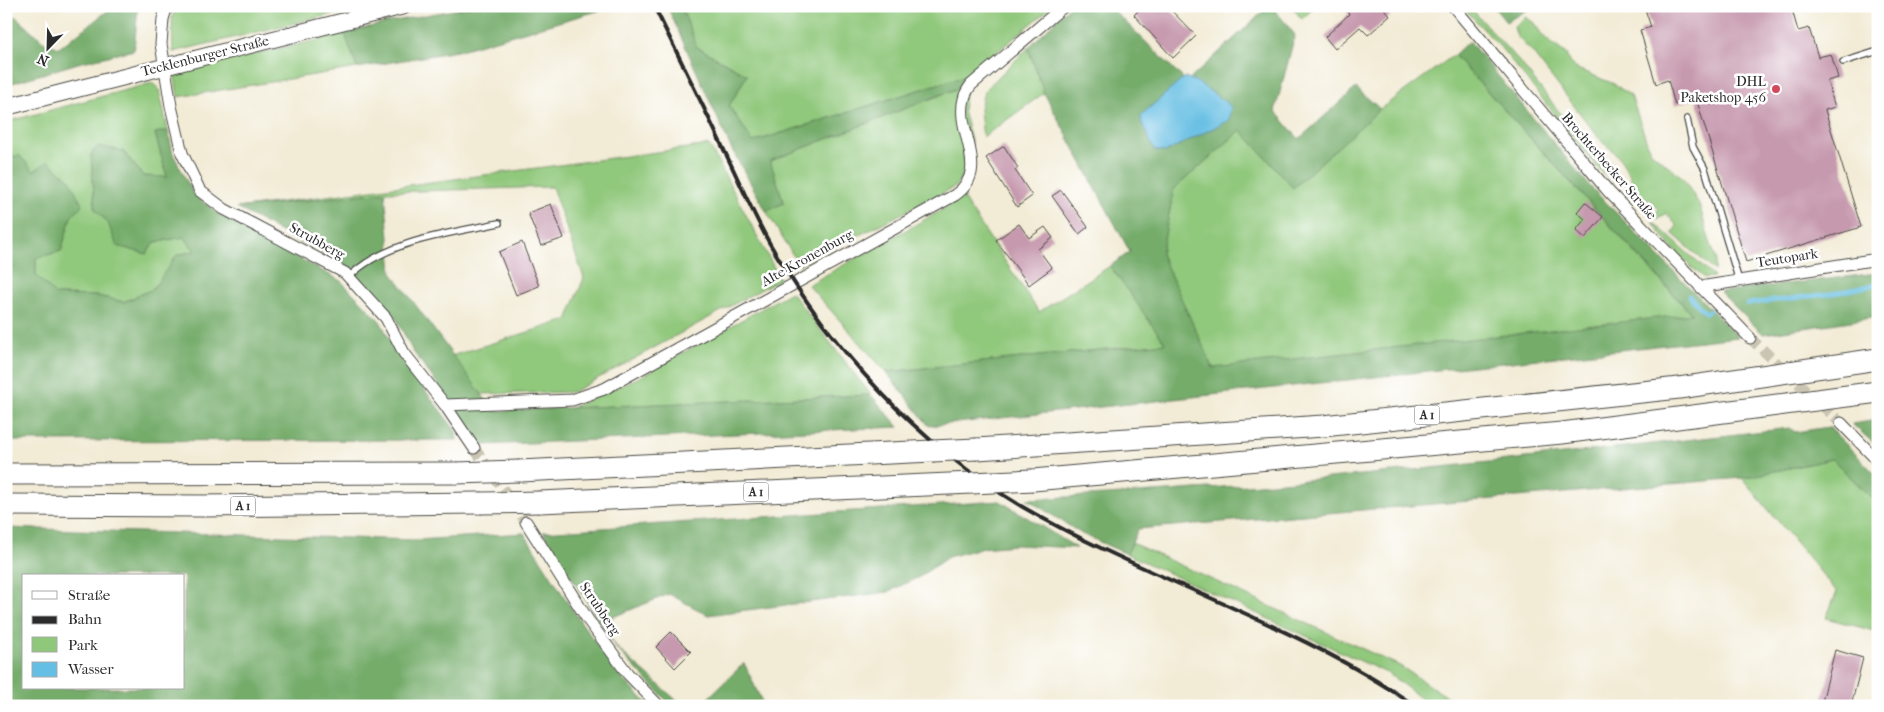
<svg xmlns="http://www.w3.org/2000/svg" width="1884" height="712" font-family="'IM FELL French Canon',serif">
<style>
.green{fill:#90c87b;stroke:#5e7a53}
.forest{fill:#74ac6b;stroke:#506c4b;fill-rule:evenodd}
.water{fill:#65bee3;stroke:#487487}
.lines{fill:none;stroke-linecap:round;stroke-linejoin:round}
.stream{stroke:#65bee3;stroke-width:4.5}
.building{fill:#c699ae}
.minor-tunnel{stroke:#cac5b3;stroke-width:11;stroke-dasharray:11 5.5;stroke-linecap:butt}
.service-casing{stroke:#494844;stroke-width:8}
.minor-casing{stroke:#494844;stroke-width:13}
.secondary-casing{stroke:#494844;stroke-width:18}
.motorway-casing{stroke:#494844;stroke-width:23}
.service{stroke:#fff;stroke-width:5.5}
.minor{stroke:#fff;stroke-width:11}
.secondary{stroke:#fff;stroke-width:16}
.motorway{stroke:#fff;stroke-width:21}
.rail{stroke:#2b2b2b;stroke-width:4}
.motorway-bridge-casing{stroke:#494844;stroke-width:23;stroke-linecap:butt}
.motorway-bridge{stroke:#fff;stroke-width:21}
.poi-dot{fill:#d1495b;stroke:#fff;stroke-width:2}
.labels{text-anchor:middle;dominant-baseline:central;stroke-width:5;stroke-linejoin:round;paint-order:stroke}
.shield{fill:#fff;stroke:#6b6b6b;stroke-width:1}
.shield-label{font-size:12px;font-weight:bold;fill:#2b2b2b}
.street-label{font-size:14px;fill:#2b2b2b;stroke:#fff}
.poi-label{font-size:14px;fill:#2b2b2b;stroke:#fff;text-anchor:end}
</style>
<rect width="100%" height="100%" fill="#fff"/>
<filter id="ink" filterUnits="userSpaceOnUse"><feTurbulence type="fractalNoise" baseFrequency=".02" numOctaves="2"/><feDisplacementMap in="SourceGraphic" scale="10" xChannelSelector="R" yChannelSelector="G"/><feConvolveMatrix kernelMatrix="1 2 1 2 8 2 1 2 1" color-interpolation-filters="sRGB"/></filter>
<filter id="wash" filterUnits="userSpaceOnUse"><feTurbulence type="fractalNoise" baseFrequency=".0096" numOctaves="4" result="noise"/><feDisplacementMap in="SourceGraphic" scale="20" xChannelSelector="R" yChannelSelector="G"/><feGaussianBlur stdDeviation="1.12" result="paint"/><feColorMatrix in="noise" values="0 0 0 0 0 0 0 0 0 0 0 0 0 0 0 0 0 1.4 0 .05"/><feComposite in="paint" operator="in"/></filter>
<g filter="url(#wash)">
<rect width="100%" height="100%" fill="#f2ebd5"/>
<path class="green" d="M178,6H367L173,52L172,17Z
M681,6H1053L970,74L753,142L729,106L747,75L697,47Z
M1291,6H1316L1302,19Z
M1462,6H1469L1522,65L1615,182L1600,170L1501,48Z
M1525,17L1533,22L1545,38L1566,54L1569,62L1575,68L1614,84L1631,96L1650,151L1682,177L1699,204L1708,236L1716,259L1715,271L1672,233L1677,226L1666,213L1657,219L1653,216L1659,209L1649,199L1642,205L1629,188L1633,184C1628,169 1617,151 1603,143L1532,52L1517,37L1514,27Z
M345,34L357,68L178,97L174,72Z
M1028,48L1044,93L983,137L980,110L984,91Z
M1454,55L1692,315L1213,369L1161,254L1174,189L1241,130L1293,187L1380,109Z
M152,83L159,89L168,131L155,133L167,177L143,176L123,151L91,154L95,209L108,223L155,242L185,237L195,251L177,255L153,289L123,302L98,296L56,295L36,275V258L61,251L71,217L19,155L6,159V122Z
M966,85L963,111L972,144L963,151L965,171L955,187L799,265L766,211L784,203L770,161Z
M709,145L780,279L573,392L481,394L451,356L567,320L584,278L552,187L385,192L237,208Z
M963,198L1039,312L1110,266L1166,343L886,372L808,285Z
M1652,221L1714,277L1705,278C1684,263 1667,243 1652,221Z
M791,292L871,395L570,408L642,376Z
M1832,459L1878,504V632L1826,618L1837,592L1742,478Z
M1132,543L1400,666L1461,706H1431L1389,674L1127,554Z"/>
<path class="forest" d="M114,6H138L134,50L78,63L6,85V8L43,41L59,48Z
M474,6H615L457,51L357,68L345,34C387,20 431,15 474,6Z
M667,6H681L697,47L747,75L729,106L753,142L970,74L966,85L770,161L784,203L766,211L731,148Z
M1070,6H1107L1112,9L1187,82L1269,6H1272L1295,35L1275,111L1299,139L1356,88L1380,109L1293,188L1241,130L1174,189L1161,254L1213,368L1692,314L1454,55L1469,41L1589,185L1738,337L929,426L886,372L1165,343L1110,266L1130,252L1044,93L1028,48Z
M1493,6H1534L1506,22Z
M168,131L173,154L194,195L221,216L341,281L380,321L398,355L456,431L457,440L6,441V159L19,155L34,171L48,161L70,180L82,205L71,217L61,251L36,258V275L56,295L98,296L124,302L153,289L177,255L195,251L184,237L155,242L146,254L117,246L108,223L95,209L91,154L98,146L123,151L143,176L167,177L155,133Z
M385,192L392,273L494,411L871,395L899,427L483,445L412,350L395,316L346,267L237,208Z
M1878,273V317L1763,334L1720,292Z
M1878,420V447L1852,424Z
M1829,427L1878,477V504L1832,459L1742,478L1138,529L1127,554L1082,534L1027,499C1282,488 1537,457 1790,428L1795,432Z
M1000,501L1077,548L1016,545L981,548L948,557L919,577L888,592L708,615L669,594L601,622L617,648L683,706H672L615,647L543,532Z
M6,528L417,540L524,533L572,609L616,672L650,706H6ZM24,576H184V688H24Z
M744,663L764,706H700Z"/>
<path class="water" d="M1185,77L1197,82L1227,103L1231,107L1229,120L1166,152L1154,150L1141,121V115Z"/>
<g class="lines">
<path class="stream" d="M1689,296L1706,313L1709,311
M1747,304L1836,293L1878,284"/>
</g>
<g id="blocks">
<path class="building" d="M1143,6H1167L1196,36L1173,58L1134,15Z
M1342,6H1382L1390,16L1368,35L1360,27L1335,49L1325,37L1349,14Z
M1644,6H1791L1798,31L1809,28L1818,57L1831,54L1838,78L1827,81L1835,107L1825,110L1861,227L1746,262L1696,98L1675,105L1668,80L1656,84L1640,30L1651,27Z
M1004,146L1018,168L1015,170L1032,196L1017,207L986,158Z
M1061,190L1088,227L1079,234L1052,196Z
M1585,202L1603,217L1585,238L1576,230L1585,219L1577,212Z
M551,204L564,238L541,246L528,213Z
M1019,224L1029,238L1045,227L1053,238L1038,249L1052,268L1029,285L996,240Z
M522,242L539,286L516,295L499,252Z
M671,632L691,652L675,668L656,647Z
M1835,650L1863,658L1851,706H1821Z"/>
</g>
</g>
<g filter="url(#ink)">
<use href="#blocks" fill-opacity="0" stroke="#494844" stroke-width="1"/>
<g class="lines">
<path class="minor-tunnel" d="M1750,338L1841,423
M474,448L526,522"/>
<defs>
<path id="service" d="M1843,62L1878,51
M1687,119L1693,147L1705,169L1739,281
M349,277C384,241 451,233 499,223"/>
<path id="minor" d="M167,6L163,19L161,44L171,106L182,153L200,191L224,209L345,273L386,318L404,353L445,405L474,448
M1453,6L1609,192L1750,338
M1700,287L1878,259
M445,405L572,400L604,389L955,195C992,169 955,133 964,99C965,94 968,89 971,85L1064,6
M1841,423L1878,461
M526,522L588,620L628,674L659,706"/>
<path id="secondary" d="M6,107L404,6"/>
<path id="motorway" d="M977,449L1323,426L1679,388L1878,359
M520,471L932,451
M6,474L456,473
M1033,480L1562,433L1878,392
M540,502L972,483
M6,505L203,506L480,503"/>
</defs>
<use href="#service" class="service-casing"/>
<use href="#minor" class="minor-casing"/>
<use href="#secondary" class="secondary-casing"/>
<use href="#motorway" class="motorway-casing"/>
<use href="#service" class="service"/>
<use href="#minor" class="minor"/>
<use href="#secondary" class="secondary"/>
<use href="#motorway" class="motorway"/>
<path class="rail" d="M654,6C678,55 702,103 725,152C740,183 753,214 770,244C831,348 916,443 1021,506C1149,581 1293,621 1415,706"/>
<defs>
<path id="motorway-bridge" d="M932,451L977,449
M456,473L520,471
M972,483L1033,480
M480,503L540,502"/>
</defs>
<use href="#motorway-bridge" class="motorway-bridge-casing"/>
<use href="#motorway-bridge" class="motorway-bridge"/>
</g>
</g>
<circle class="poi-dot" cx="1776" cy="89" r="5"/>
<g class="labels">
<g class="shield">
<rect x="1414.5" y="405.5" width="25" height="19" rx="4"/>
<rect x="743.5" y="482.5" width="25" height="19" rx="4"/>
<rect x="230.5" y="496.5" width="25" height="19" rx="4"/>
</g>
<g class="shield-label">
<text x="1427" y="415">A 1</text>
<text x="756" y="492">A 1</text>
<text x="243" y="506">A 1</text>
</g>
<g class="street-label">
<text transform="translate(205 56) rotate(-14)">Tecklenburger Straße</text>
<text transform="translate(1609 166) rotate(49)">Brochterbecker Straße</text>
<text transform="translate(317 241) rotate(29)">Strubberg</text>
<text transform="translate(807 258) rotate(-29)">Alte Kronenburg</text>
<text transform="translate(1787 258) rotate(-9)">Teutopark</text>
<text transform="translate(600 609) rotate(56)">Strubberg</text>
</g>
<g class="poi-label">
<text x="1766" y="81">DHL<tspan x="1766" dy="16">Paketshop 456</tspan></text>
</g>
</g>
<rect width="1884" height="712" fill="none" stroke="#fff" stroke-width="25"/>
<rect x="22" y="574" width="162" height="115" fill="#ffffff" stroke="#aaaaaa"/>
<rect x="32" y="591" width="25" height="8" fill="#ffffff" stroke="#aaaaaa"/>
<text x="68" y="600" font-size="15" fill="#2b2b2b">Straße</text>
<rect x="32" y="616" width="25" height="8" fill="#2b2b2b" stroke="#aaaaaa"/>
<text x="68" y="624" font-size="15" fill="#2b2b2b">Bahn</text>
<rect x="32" y="637" width="25" height="15" fill="#90c87b" stroke="#aaaaaa"/>
<text x="68" y="650" font-size="15" fill="#2b2b2b">Park</text>
<rect x="32" y="662" width="25" height="15" fill="#65bee3" stroke="#aaaaaa"/>
<text x="68" y="674" font-size="15" fill="#2b2b2b">Wasser</text>
<g transform="translate(48 48) rotate(203)" stroke="#ffffff" stroke-width="4" paint-order="stroke">
<path d="M0-4L9 19L0 12L-9 19Z" fill="#2b2b2b"/>
<text y="-8" font-size="14" font-weight="bold" text-anchor="middle" fill="#2b2b2b">N</text>
</g>
</svg>
